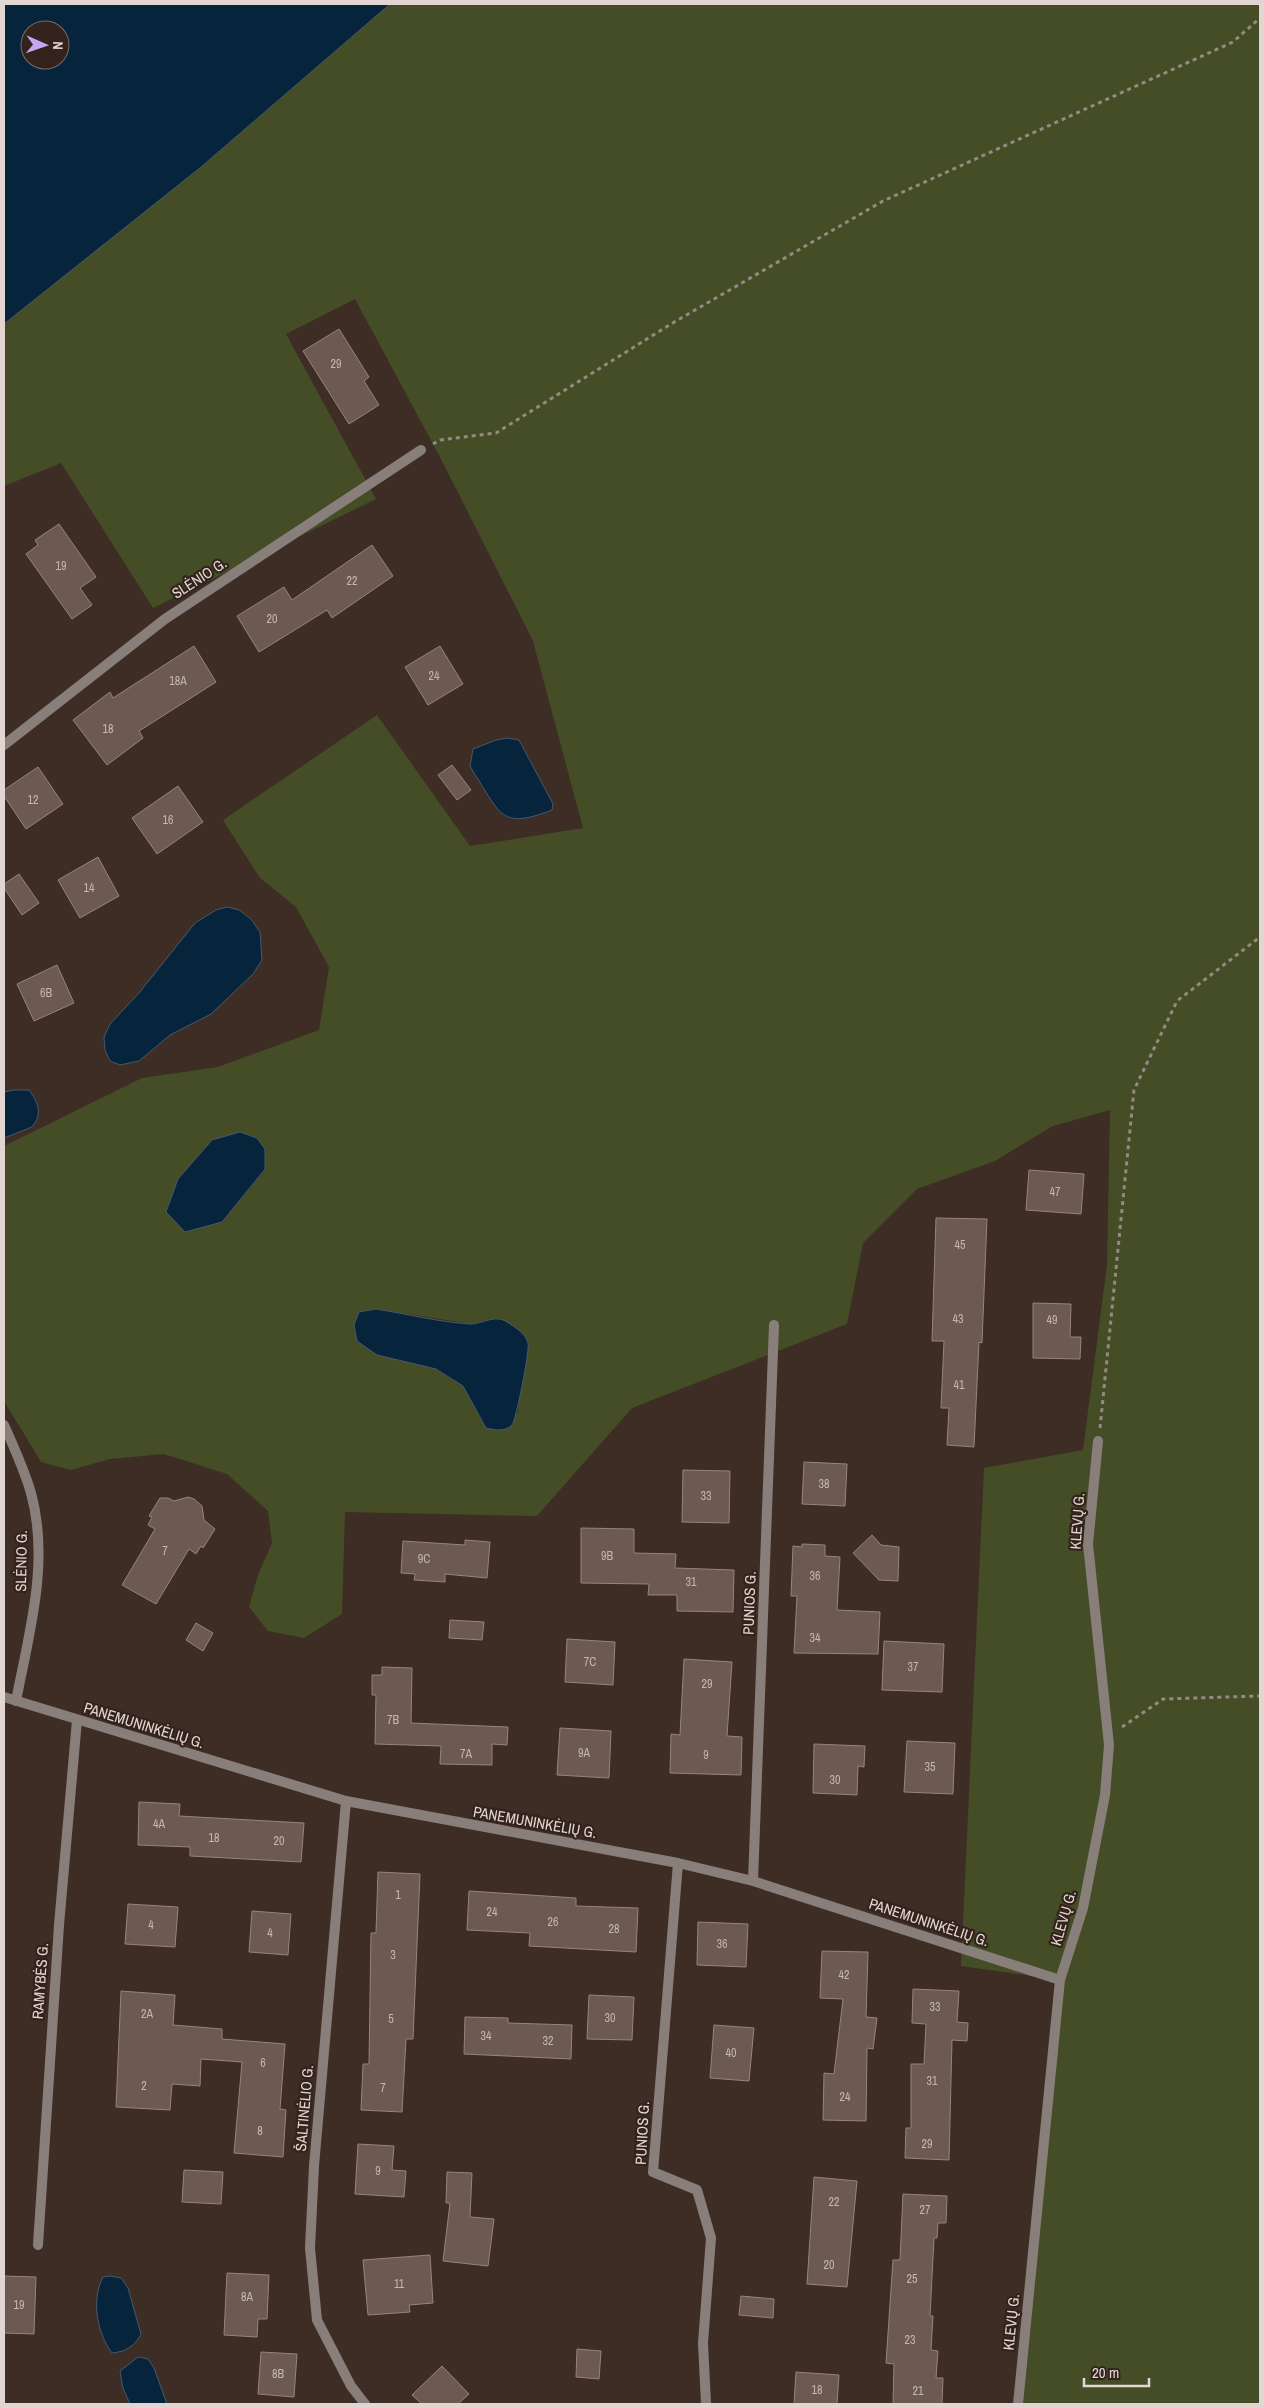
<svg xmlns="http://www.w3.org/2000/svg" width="1264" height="2408" font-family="'Archivo Narrow',sans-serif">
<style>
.green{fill:#444d25;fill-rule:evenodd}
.water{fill:#06243c;stroke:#485969;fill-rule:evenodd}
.building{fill:#6c5951;stroke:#97847b}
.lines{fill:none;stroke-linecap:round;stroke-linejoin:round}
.path{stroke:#968983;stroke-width:3;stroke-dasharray:4 4;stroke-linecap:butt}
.minor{stroke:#887f7b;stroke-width:10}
.labels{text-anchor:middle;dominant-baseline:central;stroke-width:4.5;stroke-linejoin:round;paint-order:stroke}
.number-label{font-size:12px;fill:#c4b7b1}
.street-label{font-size:15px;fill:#e1d6d1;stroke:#33231c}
</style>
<rect width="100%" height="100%" fill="#3d2d25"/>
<path class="green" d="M390,4H1260V2404H1018L1060,1980L961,1966L984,1468L1083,1450L1107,1265L1110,1110L1053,1126L995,1161L917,1189L863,1243L847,1324L632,1408L537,1516L345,1512L342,1614L304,1638L268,1631L249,1607L258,1575L272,1543L268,1511L227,1474L164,1454L110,1459L71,1470L41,1462L4,1401V1146L142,1078L218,1067L319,1030L329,967L296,907L260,878L223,820L377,715L470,846L583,828L533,641L440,457L355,299L286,334L376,499L153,608L61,463L4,486V324L201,167ZM265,1149V1170L222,1222ZM376,1309L472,1324L490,1319L525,1369L520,1386L518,1413L471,1401L463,1386L436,1369Z"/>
<path class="water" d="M4,4H390L201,167L4,324ZM30,30H60V60H30Z
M507,738L519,740L553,804L552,810C500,830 501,814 474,773L470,766L473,749L496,740Z
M227,907L239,910L251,919L260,932L262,960L253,974L211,1014L170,1035L139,1061L120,1065L110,1061L105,1050L104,1037L110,1024L139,993L195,923L216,910Z
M14,1090H29C38,1102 43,1114 32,1127L4,1138V1092Z
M240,1132L257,1138L265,1149V1169L222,1222L185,1232L166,1212L178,1179L212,1140Z
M376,1309C407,1314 439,1322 470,1324C483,1324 495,1314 507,1322C515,1327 526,1334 528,1343C530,1351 516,1420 512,1425C505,1432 495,1430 486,1428L463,1386L436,1369L377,1355L357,1341L354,1325L359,1312Z
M110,2276L121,2278L128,2288L141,2334C135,2346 125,2352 112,2353C97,2333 91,2300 103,2277Z
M138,2357L148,2359L154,2368L167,2404H130L123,2388L120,2371Z"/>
<path class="building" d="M339,329L369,377L364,381L379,405L349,424L303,351Z
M59,524L96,577L80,588L92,605L72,619L26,554L38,545L35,540Z
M372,545L393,576L332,618L327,610L259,652L237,616L284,587L292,600Z
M194,646L216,682L139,731L143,738L107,765L73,720L110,692L113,698Z
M440,646L463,684L428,705L405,667Z
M452,765L471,790L457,800L438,775Z
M38,767L63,804L26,829L4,796V790Z
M178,786L203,822L157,854L132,818Z
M98,857L119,896L80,918L58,880Z
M19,874L39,903L22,915L4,888V884Z
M57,965L74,1003L34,1021L17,984Z
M1029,1170L1084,1174L1081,1214L1026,1210Z
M936,1218L987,1219L982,1343L979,1342L974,1447L947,1445L949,1408H941L944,1341H932Z
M1033,1303L1071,1304L1070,1337H1081L1080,1359L1033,1358Z
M804,1462L847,1464L845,1506L802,1504Z
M683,1470L730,1471L729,1523L682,1522Z
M160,1498H168L174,1501L188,1497L194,1499L202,1506L204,1520L215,1529L203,1548L201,1546L196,1554L189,1549L156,1604L122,1585L155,1529L148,1525L152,1517L149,1516Z
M581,1528L634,1529V1553L676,1554L675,1568L734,1570L733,1612L677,1611V1595H648L649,1584L581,1583Z
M872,1535L881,1545L899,1547L898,1581L879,1580L853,1553Z
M465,1540L490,1542L487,1578L445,1574V1582L414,1580L415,1574L401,1573L403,1541L465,1545Z
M802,1544L825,1545V1556L840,1557L837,1610L880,1612L878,1654L794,1653L797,1596H791L793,1546L802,1547Z
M450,1620L484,1622L482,1640L449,1638Z
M196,1623L213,1633L203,1651L186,1640Z
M567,1639L615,1642L613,1685L565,1682Z
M884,1641L944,1644L942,1692L882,1690Z
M684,1659L732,1662L727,1736L742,1737L741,1775L670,1773L671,1734L680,1735Z
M382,1667L412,1668L411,1723L508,1727L507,1745L492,1744V1765L440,1764L441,1746L375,1744L376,1695H372V1675H382Z
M560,1728L611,1731L609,1778L557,1775Z
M907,1741L955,1743L953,1794L904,1792Z
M814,1744L865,1746L864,1767L858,1766L857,1795L813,1793Z
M139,1802L180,1804L179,1816L304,1823L301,1862L190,1856V1847L138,1845Z
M378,1872L420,1874L413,2039H406L402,2112L361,2110L363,2064H369L371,1933H376Z
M469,1891L576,1898V1906L638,1908L636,1952L529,1946L530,1933L467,1930Z
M128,1904L178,1907L175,1947L125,1944Z
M252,1911L291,1914L288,1955L249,1952Z
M698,1922L748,1924L746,1967L697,1965Z
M822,1951L868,1952L866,2017L877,2018L873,2049L867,2048L866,2121L823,2120L824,2073L834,2074L843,1999L820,1998Z
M913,1989L959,1991L957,2022L968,2023L967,2041L952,2040L949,2160L905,2158L906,2128H911V2064H924L926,2024L912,2023Z
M121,1991L175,1995L173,2025L222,2029V2039L285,2044L280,2109L286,2110L283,2157L234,2153L242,2062L201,2059L200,2086L172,2084L170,2110L116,2107Z
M589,1995L634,1997L632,2040L587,2039Z
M465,2017L508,2018V2023L572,2025L571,2059L464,2054Z
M714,2025L754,2028L749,2081L710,2078Z
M358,2144L394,2146L392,2170L406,2171L404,2197L355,2194Z
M184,2170L223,2172L221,2204L182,2202Z
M447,2172L472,2173L470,2217L494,2219L488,2266L443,2261L450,2203H446Z
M814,2177L857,2181L847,2287L807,2284Z
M903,2194L947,2196L946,2223H938L937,2238H934L930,2316H933L931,2350L938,2351L936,2378H943L942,2404H893L894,2364L886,2363L893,2260H900Z
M430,2255L433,2303L409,2305L410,2312L368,2315L363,2260Z
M227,2273L269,2275L267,2319H258L257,2337L224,2335Z
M4,2276L36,2277L34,2334L4,2333Z
M741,2296L774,2299L773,2318L739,2315Z
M577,2349L601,2351L599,2379L576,2377Z
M261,2352L297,2354L294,2397L258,2394Z
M442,2366L469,2394L458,2404H422L412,2395Z
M796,2372L839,2375L837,2404H794Z"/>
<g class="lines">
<path class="path" d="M433,444L440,440L496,433L671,324L883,201L1233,42L1260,18
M1100,1428L1134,1090L1177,1001L1260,937
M1122,1727L1163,1699L1260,1696"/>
<path class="minor" d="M4,745L165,619L421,450
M4,1425C14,1447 24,1469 31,1493C50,1562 29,1633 16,1701
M4,1697L346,1801L678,1863L753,1881L1060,1980
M346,1801L314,2166L310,2248L317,2320L351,2386L365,2404
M678,1863L653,2172L697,2190L711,2238L703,2343L706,2404
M753,1881L774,1325
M38,2245L59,1925L77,1720
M1018,2404L1060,1980L1083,1908L1105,1795L1109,1745L1088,1544L1098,1441"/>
</g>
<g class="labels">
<g class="number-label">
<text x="336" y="364">29</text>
<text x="61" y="566">19</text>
<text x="352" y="581">22</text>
<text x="272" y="619">20</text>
<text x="434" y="676">24</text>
<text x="178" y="681">18A</text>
<text x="108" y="729">18</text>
<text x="33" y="800">12</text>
<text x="168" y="820">16</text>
<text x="89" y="888">14</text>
<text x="46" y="993">6B</text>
<text x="1055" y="1192">47</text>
<text x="960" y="1245">45</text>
<text x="958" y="1319">43</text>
<text x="1052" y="1320">49</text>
<text x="959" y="1385">41</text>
<text x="824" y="1484">38</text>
<text x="706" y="1496">33</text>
<text x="165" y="1551">7</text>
<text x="607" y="1556">9B</text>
<text x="424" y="1559">9C</text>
<text x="815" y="1576">36</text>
<text x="691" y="1582">31</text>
<text x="815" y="1638">34</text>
<text x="590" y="1662">7C</text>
<text x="913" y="1667">37</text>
<text x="707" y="1684">29</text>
<text x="393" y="1720">7B</text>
<text x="584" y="1753">9A</text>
<text x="466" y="1754">7A</text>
<text x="706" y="1755">9</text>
<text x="930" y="1767">35</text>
<text x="835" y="1780">30</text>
<text x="159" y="1824">4A</text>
<text x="214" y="1838">18</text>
<text x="279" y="1841">20</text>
<text x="398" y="1895">1</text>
<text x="492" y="1912">24</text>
<text x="553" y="1922">26</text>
<text x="151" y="1925">4</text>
<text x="614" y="1929">28</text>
<text x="270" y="1933">4</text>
<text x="722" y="1944">36</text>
<text x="393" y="1955">3</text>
<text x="844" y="1975">42</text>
<text x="935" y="2007">33</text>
<text x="147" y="2014">2A</text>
<text x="610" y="2018">30</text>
<text x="391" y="2019">5</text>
<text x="486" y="2036">34</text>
<text x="548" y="2041">32</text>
<text x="731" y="2053">40</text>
<text x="263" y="2063">6</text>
<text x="932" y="2081">31</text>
<text x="144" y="2086">2</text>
<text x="383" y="2088">7</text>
<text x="845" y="2097">24</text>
<text x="260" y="2131">8</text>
<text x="927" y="2144">29</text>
<text x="378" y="2171">9</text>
<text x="834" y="2202">22</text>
<text x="925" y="2210">27</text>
<text x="829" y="2265">20</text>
<text x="912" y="2279">25</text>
<text x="399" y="2284">11</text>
<text x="247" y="2297">8A</text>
<text x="19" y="2305">19</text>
<text x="910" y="2340">23</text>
<text x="278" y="2374">8B</text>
<text x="817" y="2390">18</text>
<text x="918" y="2391">21</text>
</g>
<g class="street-label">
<text transform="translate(199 578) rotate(-33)">SLĖNIO G.</text>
<text transform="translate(1077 1521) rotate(-86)">KLEVŲ G.</text>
<text transform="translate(21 1561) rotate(-89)">SLĖNIO G.</text>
<text transform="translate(749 1603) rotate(-88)">PUNIOS G.</text>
<text transform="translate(144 1725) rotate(17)">PANEMUNINKĖLIŲ G.</text>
<text transform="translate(535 1822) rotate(10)">PANEMUNINKĖLIŲ G.</text>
<text transform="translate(1063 1918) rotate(-74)">KLEVŲ G.</text>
<text transform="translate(929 1922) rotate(18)">PANEMUNINKĖLIŲ G.</text>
<text transform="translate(40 1981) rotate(-86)">RAMYBĖS G.</text>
<text transform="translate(304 2108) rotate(-85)">ŠALTINĖLIO G.</text>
<text transform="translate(642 2133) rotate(-87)">PUNIOS G.</text>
<text transform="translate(1011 2322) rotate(-84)">KLEVŲ G.</text>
</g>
</g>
<rect width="1264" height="2408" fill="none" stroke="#e1d6d1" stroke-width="10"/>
<g transform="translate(45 45) rotate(92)"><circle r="24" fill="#33231c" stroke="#796b64"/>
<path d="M0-4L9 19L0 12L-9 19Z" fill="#c3a7f2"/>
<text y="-8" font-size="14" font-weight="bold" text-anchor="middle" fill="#e1d6d1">N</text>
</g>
<path d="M1084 2378v8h65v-8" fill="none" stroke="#e1d6d1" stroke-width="2.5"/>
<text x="1092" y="2378" font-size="15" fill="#e1d6d1" stroke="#33231c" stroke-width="4" paint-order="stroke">20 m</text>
</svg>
